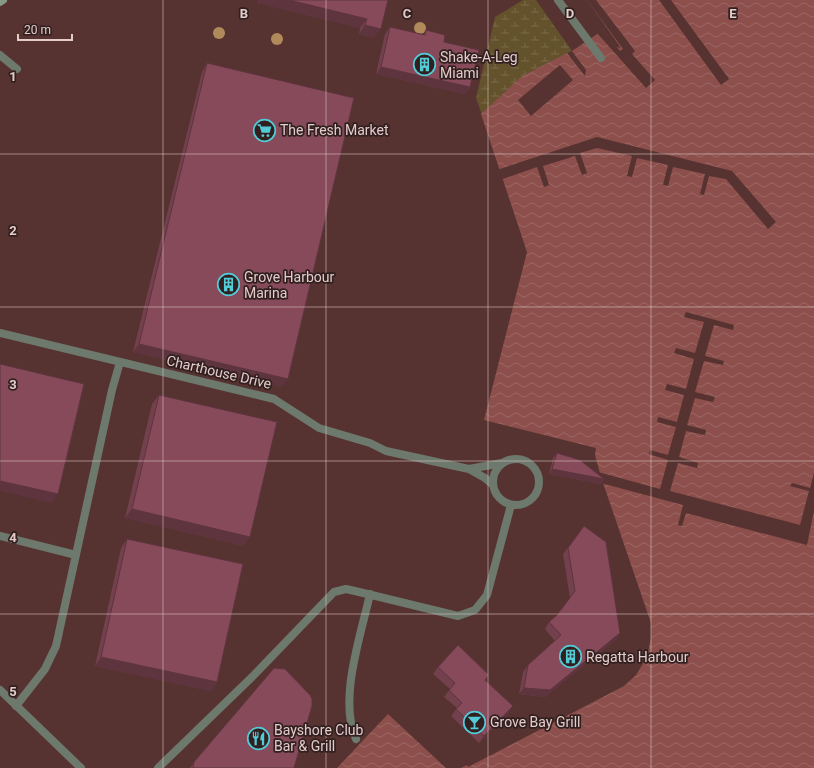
<svg xmlns="http://www.w3.org/2000/svg" width="814" height="768" font-family="Roboto,sans-serif">
<style>
.wetland{fill:url(#wetland-marsh)}
.water{fill:url(#water-waves)}
.pier{fill:#563331}
.lines{fill:none;stroke-linecap:round;stroke-linejoin:round}
.service{stroke:#6d796d;stroke-width:8}
.minor{stroke:#6d796d;stroke-width:8}
.secondary{stroke:#879986;stroke-width:8}
.tree{fill:#b18a5b}
.wall{fill:#73404d}
.shaded-wall{fill:#5e343f}
.building{fill:#864a5a;stroke:#5e343f}
.grid{fill:none;stroke:#e3ccca;stroke-width:1;stroke-opacity:0.55}
.labels{text-anchor:middle;dominant-baseline:central;stroke-width:3.5;stroke-linejoin:round;paint-order:stroke}
.poi-label{font-size:14px;fill:#e3ccca;stroke:#31201f;text-anchor:start}
.street-label{font-size:14px;fill:#e3ccca;stroke:#31201f}
.grid-label{font-size:13px;text-anchor:middle;font-weight:bold;fill:#e3ccca;stroke:#31201f;stroke-width:3.5;stroke-linejoin:round;paint-order:stroke}
</style>
<defs>
<pattern id="wetland-marsh" width="20" height="14" patternUnits="userSpaceOnUse"><rect width="20" height="14" fill="#64522c"/><path d="M1 5h8M5 5V1M11 12h8M15 12V8" fill="none" stroke="#7a6a49"/></pattern>
<pattern id="water-waves" width="16" height="10" patternUnits="userSpaceOnUse"><rect width="16" height="10" fill="#8c4f4b"/><path d="M0 5q4-4 8 0t8 0" fill="none" stroke="#9c6764"/></pattern>
</defs>
<rect width="100%" height="100%" fill="#563331"/>
<path class="wetland" d="M523,0H536L572,51L567,53L570,57L486,126L476,98L495,17Z"/>
<path class="water" d="M587,0H814V768H461L467,765L468,767L624,686L636,675L647,657L651,638V623L601,477L595,455L596,448L484,420L527,252L481,114L521,77L567,53L585,76L586,70L572,51L603,30L616,47L621,48Z
M388,714L446,768H337Z"/>
<path class="pier" d="M587,0H596L635,51L632,54L655,80L646,88L597,33L603,30L620,51L623,49Z
M659,0H671L729,79L721,85Z
M560,65L573,80L531,116L518,100Z
M597,137L732,171L776,222L768,229L726,179L709,176L704,195L700,194L705,174L673,167L668,186L663,185L668,165L637,158L632,177L627,176L632,156L597,148L580,153L587,173L582,175L575,156L543,166L549,185L544,187L537,167L500,180L497,170Z
M686,312L734,325L733,330L714,325L705,356L724,361L723,365L704,361L695,392L715,397L713,402L695,398L687,425L706,430L705,435L686,431L679,457L698,463L697,468L678,463L670,491L800,525L809,491L790,486L792,483L810,488L814,473V511L807,545L686,513L682,526L678,525L683,505L601,483L598,472L660,489L668,460L649,454L650,450L668,455L676,427L657,422L658,417L677,422L684,395L665,390L667,384L686,389L694,359L674,353L676,348L695,353L704,322L684,317Z"/>
<g class="lines">
<path class="service" d="M558,0L601,58
M0,55L17,69
M0,333L274,399L319,428L370,443L386,451L469,469L485,478L493,485
M493 482a23 23 0 1 1 46 0a23 23 0 1 1-46 0Z
M469,469L502,463
M0,536L76,555
M16,706L45,669L56,646L112,390L120,362
M356,739C338,700 361,635 370,594
M158,768L254,675L334,592L346,589L355,591L458,616L475,610L487,595L511,505"/>
<path class="minor" d="M0,690L81,768"/>
<path class="secondary" d="M0,2L3,0"/>
</g>
<g class="tree">
<circle cx="420" cy="28" r="6"/>
<circle cx="219" cy="33" r="6"/>
<circle cx="277" cy="39" r="6"/>
</g>
<path class="wall" d="M259,0H388L374,38L359,34L360,28L258,3Z
M390,27L423,35L426,30L444,42L470,87L465,94L376,74L385,34Z
M207,63L282,387L133,352L202,72Z
M159,395L244,546L125,518L152,404Z
M557,453L604,479L601,484L549,474L553,458Z
M584,526L620,633L615,640L545,697L519,694L523,672L528,665L555,641L545,629L549,622L557,615L570,598L563,554Z
M127,539L217,682L211,691L95,666L121,548Z
M438,667L489,675L485,680L513,706L508,713L479,743L451,716L457,708L444,697L450,689L433,674Z
M194,762L294,768H190Z"/>
<path class="shaded-wall" d="M260,0H289L367,19L360,28L258,3Z
M365,25L381,29L374,38L359,34Z
M381,67L470,87L465,94L376,74Z
M139,344L288,379L282,387L133,352Z
M552,469L604,479L601,484L549,474Z
M0,481L58,494L52,503L0,491Z
M132,509L250,537L244,546L125,518Z
M620,633L615,640L545,697L519,694L524,688Z
M101,657L217,682L211,691L95,666Z
M513,706L508,713L479,743L484,736Z"/>
<path class="building" d="M289,0H388L381,29L365,25L367,19Z
M390,27L425,35L426,30L445,35L444,42L479,50L470,87L381,67Z
M207,63L354,98L288,379L139,344Z
M0,364L84,384L58,494L0,481Z
M159,395L277,422L250,537L132,509Z
M557,453L580,460L604,479L552,469Z
M584,526L606,542L620,633L550,690L524,688L528,665L561,635L549,622L557,615L575,591L568,548Z
M127,539L243,564L217,682L101,657Z
M458,645L489,675L485,680L513,706L484,736L456,709L462,703L449,690L455,683L438,667Z
M274,668L285,669L310,695L312,699V706L294,768H193L194,762Z"/>
<path class="grid" d="M163,0V768M326,0V768M488,0V768M651,0V768M0,154H814M0,307H814M0,461H814M0,614H814"/>
<defs>
<symbol id="building-ring" viewBox="-11 -11 22 22"><circle r="9.5" fill="#31201f" stroke="#52cbd7" stroke-width="1.5"/><path d="M-4-6H4V6H1V3H-1V6H-4ZM-2.5-4.3h1.7v1.8h-1.7ZM.8-4.3h1.7v1.8H.8ZM-2.5-1h1.7V.8h-1.7ZM.8-1h1.7V.8H.8Z" fill="#52cbd7"/></symbol>
<symbol id="supermarket-ring" viewBox="-11 -11 22 22"><circle r="9.5" fill="#31201f" stroke="#52cbd7" stroke-width="1.5"/><path d="M-6-5.5h2.5l.6 2H6L4.5 2H-2.5L-4.4-4H-6ZM-1.5 3.2a1.3 1.3 0 1 0 .1 0ZM3 3.2a1.3 1.3 0 1 0 .1 0Z" fill="#52cbd7"/></symbol>
<symbol id="bar-ring" viewBox="-11 -11 22 22"><circle r="9.5" fill="#31201f" stroke="#52cbd7" stroke-width="1.5"/><path d="M-6-5H6L.8 .8V4.5H3.5V6h-7V4.5H-.8V.8Z" fill="#52cbd7"/></symbol>
<symbol id="restaurant-ring" viewBox="-11 -11 22 22"><circle r="9.5" fill="#31201f" stroke="#52cbd7" stroke-width="1.5"/><path d="M-5-6h1v4h1v-4h1v4h1v-4h1v5L-1.5 .5V6h-2V.5L-5-1ZM5-6V6H3V1.5H1.5Q1.5-4 5-6Z" fill="#52cbd7"/></symbol>
</defs>
<g fill-rule="evenodd">
<use href="#building-ring" x="412" y="52" width="25" height="25"/>
<use href="#supermarket-ring" x="252" y="118" width="25" height="25"/>
<use href="#building-ring" x="216" y="272" width="25" height="25"/>
<use href="#building-ring" x="558" y="644" width="25" height="25"/>
<use href="#bar-ring" x="462" y="710" width="25" height="25"/>
<use href="#restaurant-ring" x="246" y="726" width="25" height="25"/>
</g>
<g class="labels">
<g class="poi-label">
<text x="440" y="57">Shake-A-Leg<tspan x="440" dy="16">Miami</tspan></text>
<text x="280" y="130">The Fresh Market</text>
<text x="244" y="277">Grove Harbour<tspan x="244" dy="16">Marina</tspan></text>
<text x="586" y="657">Regatta Harbour</text>
<text x="490" y="722">Grove Bay Grill</text>
<text x="274" y="730">Bayshore Club<tspan x="274" dy="16">Bar &amp; Grill</tspan></text>
</g>
<g class="street-label">
<text transform="translate(219 372) rotate(13)">Charthouse Drive</text>
</g>
</g>
<g class="grid-label">
<text x="244" y="18">B</text>
<text x="407" y="18">C</text>
<text x="570" y="18">D</text>
<text x="733" y="18">E</text>
<text x="13" y="81">1</text>
<text x="13" y="235">2</text>
<text x="13" y="389">3</text>
<text x="13" y="542">4</text>
<text x="13" y="696">5</text>
</g>
<path d="M18 34v6h54v-6" fill="none" stroke="#e3ccca" stroke-width="2"/>
<text x="24" y="34" font-size="12" fill="#e3ccca" stroke="#31201f" stroke-width="3" paint-order="stroke">20 m</text>
</svg>
